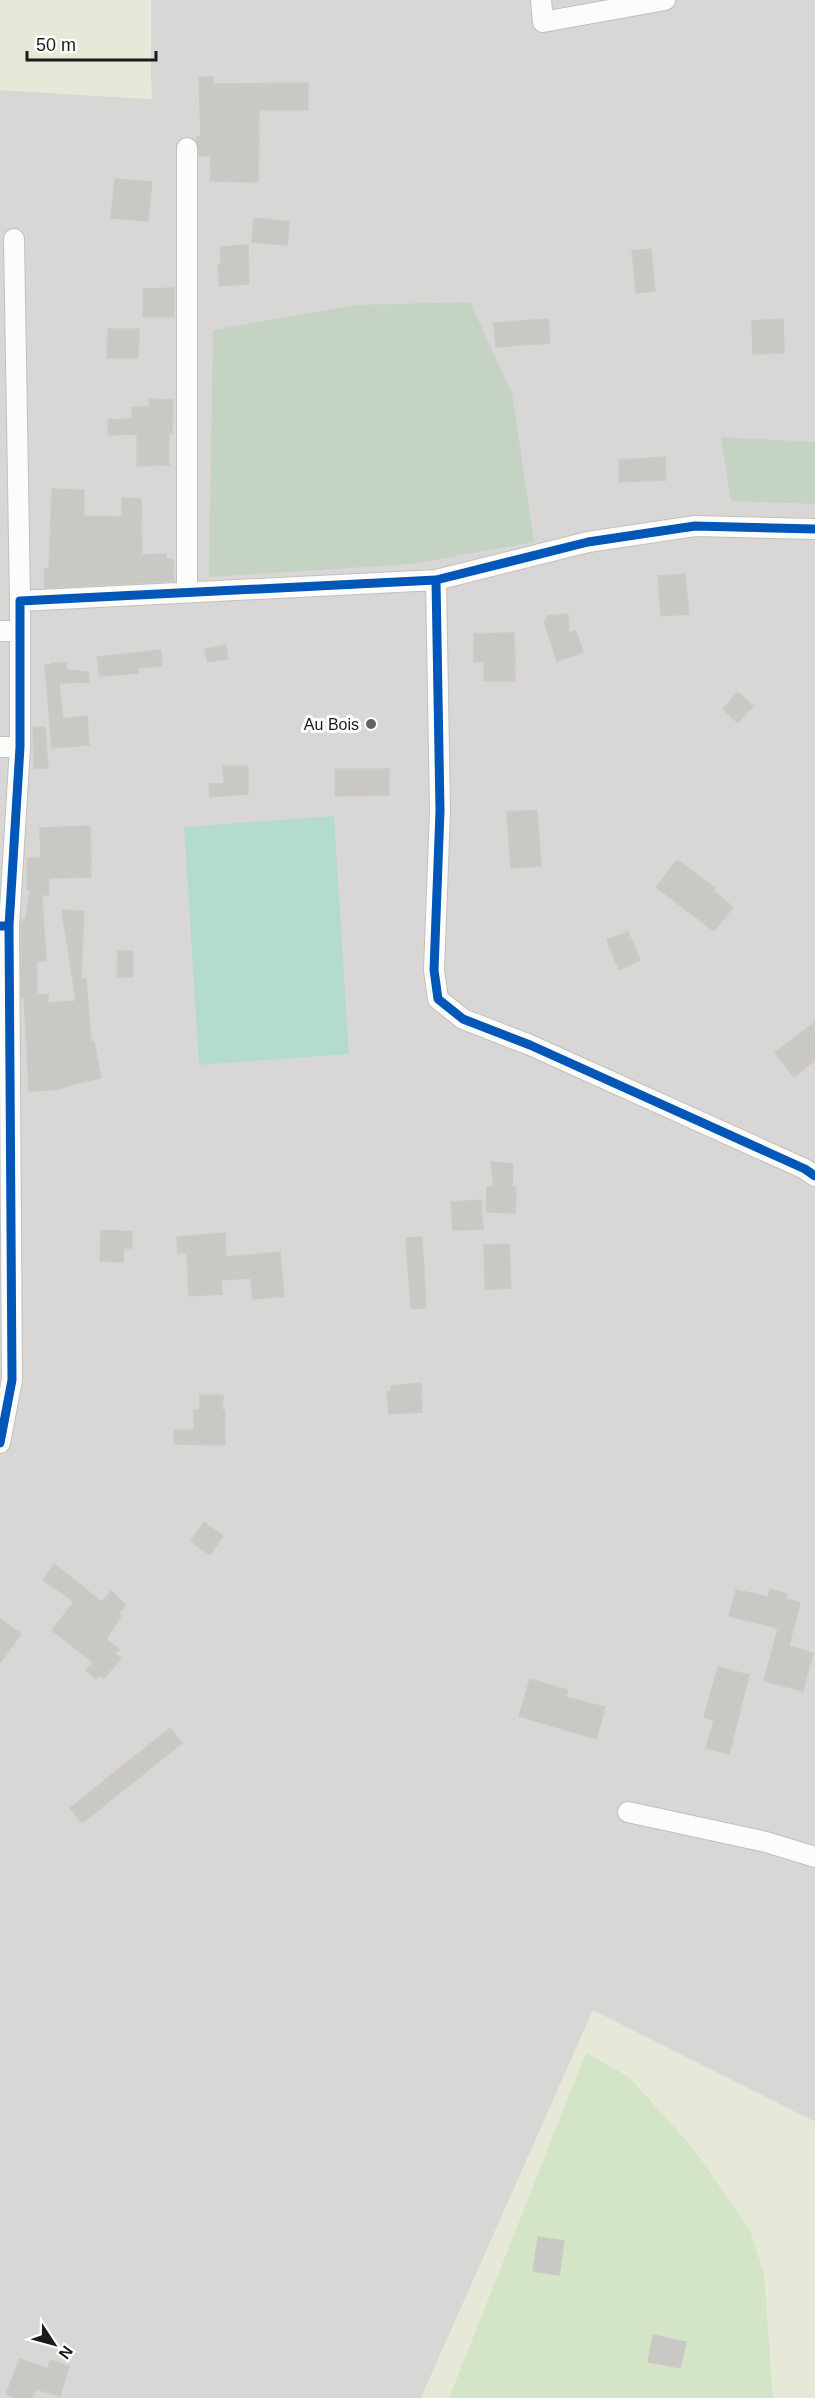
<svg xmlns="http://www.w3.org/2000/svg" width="815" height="2398" font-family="Arial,sans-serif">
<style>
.residential{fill:#d9d7d5}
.farmland{fill:#e7e9d8}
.grass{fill:#d4e4c6}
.cemetery{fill:#c5d3c5}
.pitch{fill:#b4dccd}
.building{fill:#cac8c5;stroke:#cccac6;stroke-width:1.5}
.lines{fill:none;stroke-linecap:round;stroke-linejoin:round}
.minor-casing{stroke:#c1c0be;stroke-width:22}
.minor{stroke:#fcfcfb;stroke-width:20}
.cycleway-casing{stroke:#fff;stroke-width:13}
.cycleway{stroke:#0057b8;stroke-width:9}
.poi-dot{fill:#636361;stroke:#fff;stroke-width:2}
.labels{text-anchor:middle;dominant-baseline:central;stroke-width:6;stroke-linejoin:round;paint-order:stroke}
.poi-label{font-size:16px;fill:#1b1b1b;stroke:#fff;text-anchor:end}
</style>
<rect width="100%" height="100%" fill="#eae8e4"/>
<path class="residential" d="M151,0H815V2122L593,2011L421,2398H0V90L151,99Z"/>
<path class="farmland" d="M0,0H148L152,99L0,90Z
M593,2010L815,2122V2398H773L764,2273L750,2230L692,2147L586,2053L449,2398H421Z"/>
<path class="grass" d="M586,2053L629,2077L692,2147L750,2230L764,2273L773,2398H449Z"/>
<path class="cemetery" d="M470,302L512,393L534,542L411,564L209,577L213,330L356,305Z
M721,437L815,442V504L731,501Z"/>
<path class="pitch" d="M334,816L349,1054L199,1065L184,827Z"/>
<path class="building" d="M199,77H213V84L308,83V110H259L258,182L210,181L211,156H199L197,142V137H201Z
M115,179L152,182L148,221L111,218Z
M254,218L289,222L287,245L252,242Z
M248,245L249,284L219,286L218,265H221L220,247Z
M651,249L655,291L636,293L632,251Z
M174,288V317H143V289Z
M548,319L550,343L496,347L494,323Z
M783,319L784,353L753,354L752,321Z
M108,329H139L138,358H107Z
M150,399L173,400L172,433H169V465L137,466V434L108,435V420L132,419V407H149Z
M665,457L666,480L619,482V460Z
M52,489L84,490V516L122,517V498L141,499L142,555L166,554V559H173L174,581L45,588L44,569L49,568Z
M685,574L689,614L661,616L658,576Z
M568,614L569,633L576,631L583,652L557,661L544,621L548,620L547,616Z
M514,633L515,681H484V662H474V634Z
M226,645L228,659L208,662L205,649Z
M161,650L162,666L138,668V673L100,676L97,657Z
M51,663H66V670L89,672V682L59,683L63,719L87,716L89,745L52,748L45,665H51Z
M738,692L753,706L738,723L723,709Z
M33,727H45L48,768H34Z
M223,766H248V794L210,797L209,784H224Z
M335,769H389V795L335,796Z
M537,810L541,866L511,868L507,812Z
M90,826L91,877L49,878V895H42L46,961H37V995L48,994V1003L76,1001L62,910L84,911L81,979L86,978L91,1042H94L101,1078L62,1087V1089L29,1091L24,997L21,998V920H25L30,890H27V858H41L40,828Z
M677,860L715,888L713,891L733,907L714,931L656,887Z
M628,932L640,960L619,970L607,940Z
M118,951H133V977H117Z
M815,1022V1060L794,1077L775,1053Z
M491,1162L513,1164L512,1187H516L515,1213L486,1212L487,1187H494Z
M481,1200L483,1229L453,1230L451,1202Z
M101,1230L132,1232V1248H124L123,1262L100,1261Z
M225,1233L226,1257L280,1252L284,1296L253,1299L251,1278L221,1280L222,1294L189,1296L187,1253H178L177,1237Z
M422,1237L426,1308L411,1309L406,1238Z
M509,1244L511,1288L485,1290L484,1245Z
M421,1383L422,1412L389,1414L387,1392H391V1386Z
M200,1395H223L222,1410H225V1445L174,1444V1430H194V1410H200Z
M204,1522L223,1536L210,1555L191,1541Z
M54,1564L102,1602L111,1591L126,1605L118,1614L121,1616L106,1639L119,1650L115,1653L121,1658L104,1678L100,1675L96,1679L86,1670L93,1662L52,1630L74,1602L43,1580Z
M770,1589L787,1594L786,1599L800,1603L789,1646L813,1653L803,1691L764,1681L778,1628L729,1616L736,1590L768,1597Z
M0,1619L21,1634L0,1663Z
M718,1667L749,1675L729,1754L706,1748L714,1720L704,1717Z
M530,1679L568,1690L566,1697L605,1707L596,1739L519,1716Z
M170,1728L182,1743L82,1823L70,1808Z
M538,2237L564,2241L559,2275L533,2271Z
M653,2335L686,2342L680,2368L648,2362Z
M20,2359L48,2369L50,2360L69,2366L60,2396L36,2389L32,2398H16L6,2394Z"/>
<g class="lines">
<defs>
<path id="minor" d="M541,0L543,22L665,0
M14,239L20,601
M436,580L440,811L434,970L438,999L463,1019L530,1045L805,1169L815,1176
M187,592V148
M0,631H20
M0,747H20
M0,926H9L20,747V601L436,580L588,542L695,526L815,529
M0,1443L12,1380L9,926
M628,1812L766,1842L815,1857"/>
</defs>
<use href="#minor" class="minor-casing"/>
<use href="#minor" class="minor"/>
<defs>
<path id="cycleway" d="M436,580L440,811L434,970L438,999L463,1019L530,1045L805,1169L815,1176
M0,926H9L20,747V601L436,580L588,542L695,526L815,529
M0,1443L12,1380L9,926"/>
</defs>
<use href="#cycleway" class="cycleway-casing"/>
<use href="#cycleway" class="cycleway"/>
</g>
<circle class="poi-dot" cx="371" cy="724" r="6"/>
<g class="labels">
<g class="poi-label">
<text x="359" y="724">Au Bois</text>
</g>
</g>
<g transform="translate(54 2344) rotate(126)" stroke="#ffffff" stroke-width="4.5" paint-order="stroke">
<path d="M0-4.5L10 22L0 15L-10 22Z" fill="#1b1b1b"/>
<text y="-9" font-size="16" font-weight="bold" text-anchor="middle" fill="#1b1b1b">N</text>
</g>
<path d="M27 51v9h129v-9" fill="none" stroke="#1b1b1b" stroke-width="3"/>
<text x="36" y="51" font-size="18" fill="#1b1b1b" stroke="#ffffff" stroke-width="4.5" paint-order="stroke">50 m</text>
</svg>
